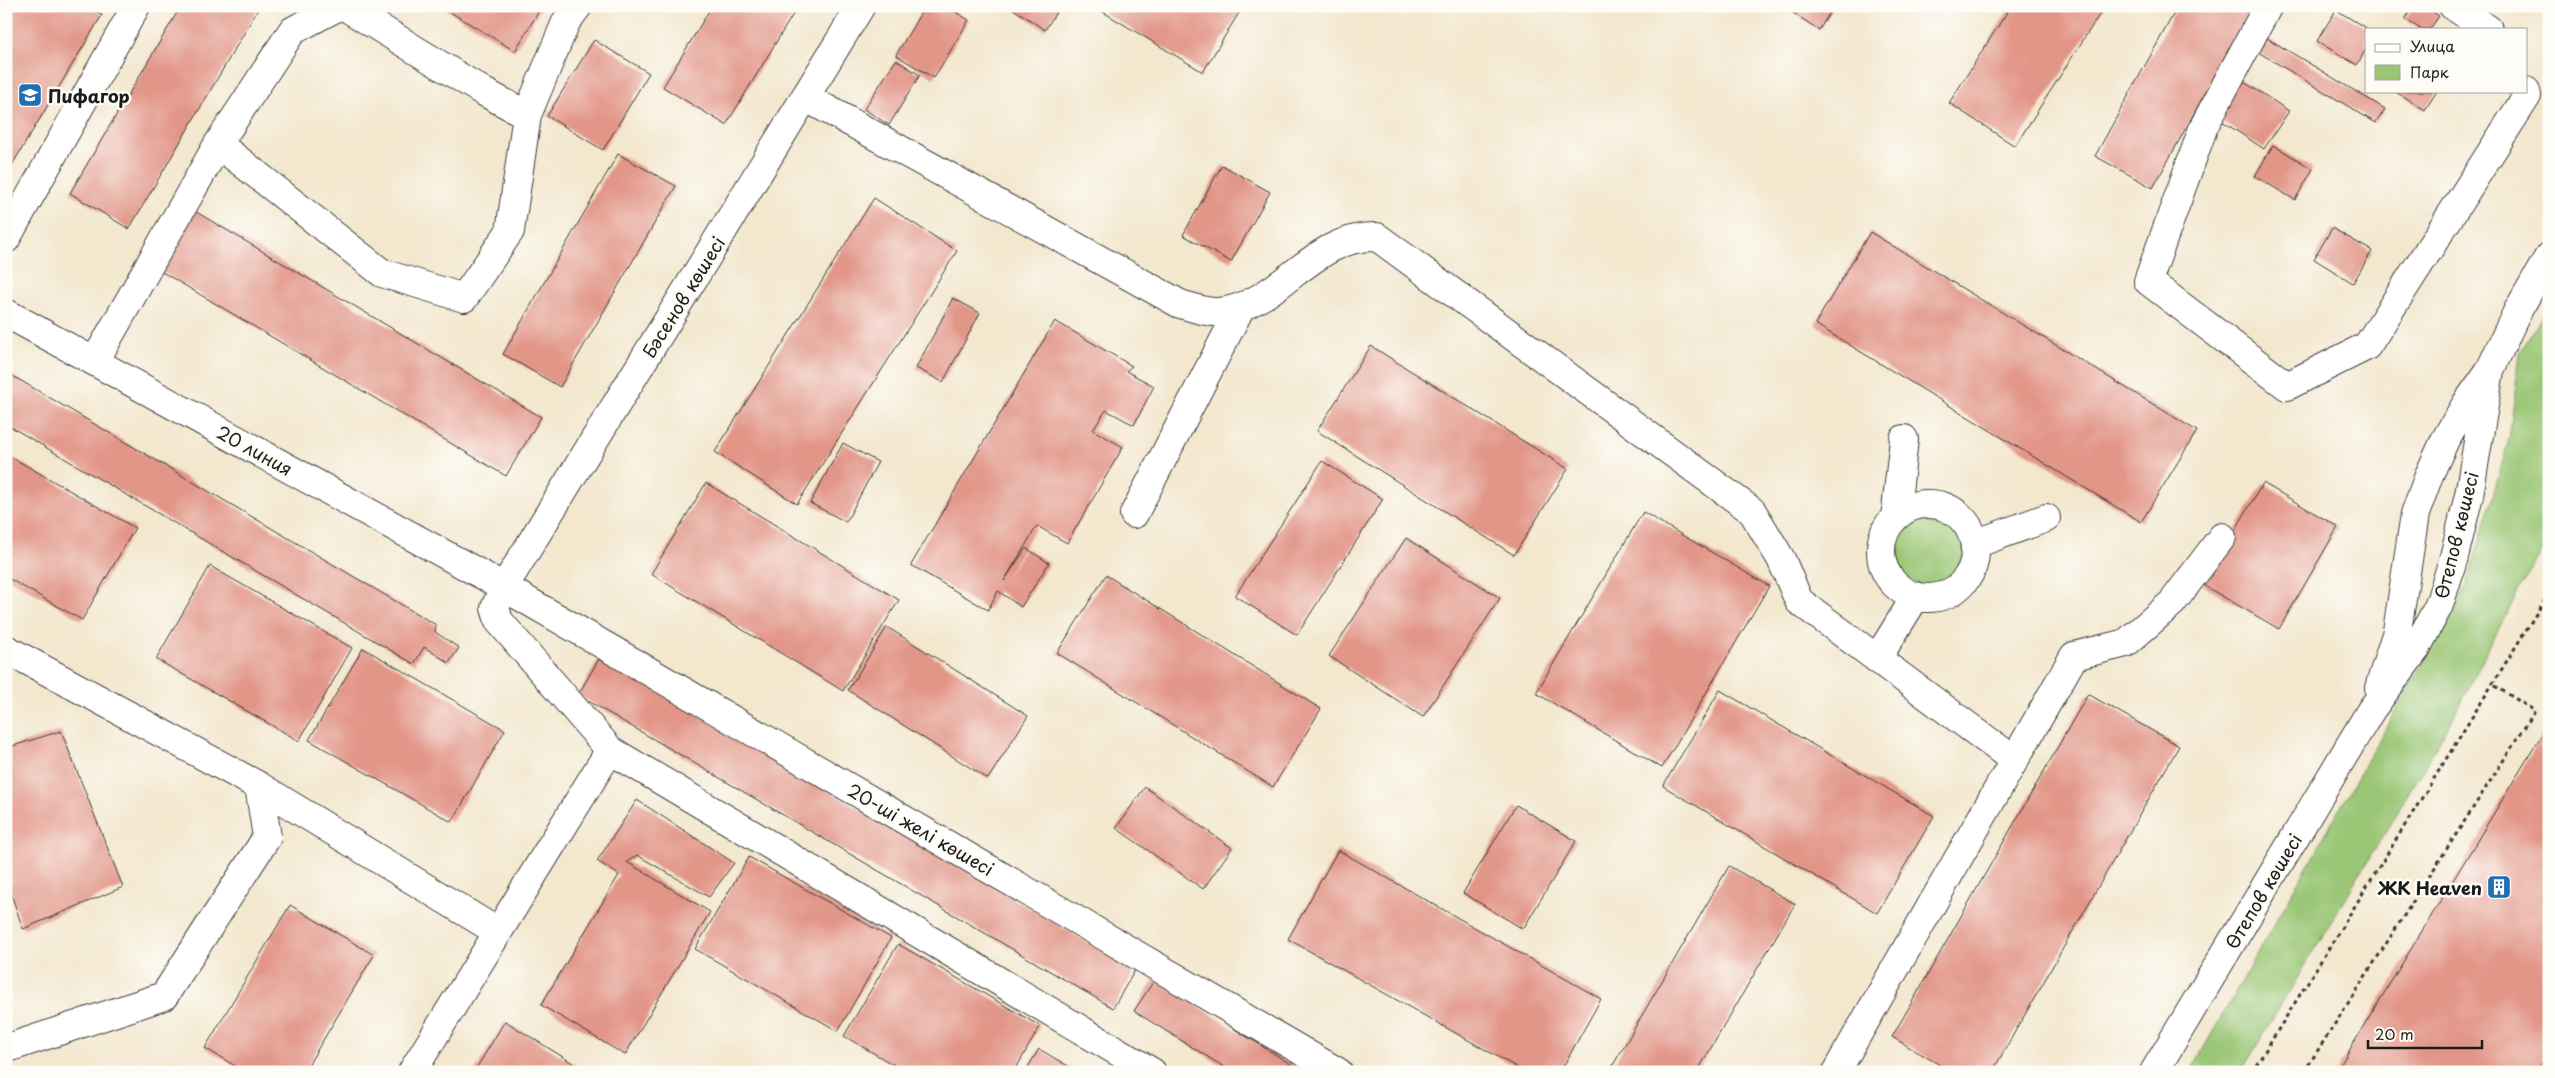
<svg xmlns="http://www.w3.org/2000/svg" width="2555" height="1078" font-family="'Playpen Sans',sans-serif">
<style>
.green{fill:#9ac674;stroke:#5b7148}
.building{fill:#e29688}
.lines{fill:none;stroke-linecap:round;stroke-linejoin:round}
.minor-casing{stroke:#3c3a37;stroke-width:30}
.path{stroke:#3c3a37;stroke-width:3;stroke-dasharray:4 4;stroke-linecap:butt}
.minor{stroke:#fff;stroke-width:28}
.labels{text-anchor:middle;dominant-baseline:central;stroke-width:5;stroke-linejoin:round;paint-order:stroke}
.poi-label{font-size:18px;font-weight:bold;fill:#1c1c1c;stroke:#fdfcf7;text-anchor:start}
.street-label{font-size:18px;fill:#1c1c1c;stroke:#fdfcf7}
</style>
<rect width="100%" height="100%" fill="#fdfcf7"/>
<filter id="ink" filterUnits="userSpaceOnUse"><feTurbulence type="fractalNoise" baseFrequency=".02" numOctaves="2"/><feDisplacementMap in="SourceGraphic" scale="10" xChannelSelector="R" yChannelSelector="G"/><feConvolveMatrix kernelMatrix="1 2 1 2 8 2 1 2 1" color-interpolation-filters="sRGB"/></filter>
<filter id="wash" filterUnits="userSpaceOnUse"><feTurbulence type="fractalNoise" baseFrequency=".0096" numOctaves="4" result="noise"/><feDisplacementMap in="SourceGraphic" scale="20" xChannelSelector="R" yChannelSelector="G"/><feGaussianBlur stdDeviation="1.12" result="paint"/><feColorMatrix in="noise" values="0 0 0 0 0 0 0 0 0 0 0 0 0 0 0 0 0 1.4 0 .05"/><feComposite in="paint" operator="in"/></filter>
<g filter="url(#wash)">
<rect width="100%" height="100%" fill="#f3e7ce"/>
<path class="green" d="M2549,305V540L2521,586L2445,732L2241,1072H2190L2467,585L2509,439L2520,353Z
M1895 551a35 35 0 1 1 70 0a35 35 0 1 1-70 0Z"/>
<g id="blocks">
<path class="building" d="M6,6H88L102,15L6,175Z
M181,6H260L129,229L70,193Z
M440,6H542L515,51Z
M712,6H798L726,125L663,87Z
M925,6H945L969,20L934,78L896,55Z
M1009,6H1060L1045,30Z
M1093,6H1243L1203,72Z
M1783,6H1834L1819,30Z
M2011,6H2105L2015,146L1949,103Z
M2178,6H2253L2153,188L2095,156Z
M2414,6H2425L2439,16L2430,29H2420L2405,19Z
M2336,10L2366,28V49L2357,65L2317,41Z
M2267,38L2385,109L2376,123L2258,52Z
M594,40L649,73L603,150L547,116Z
M896,60L920,75L889,125L864,109Z
M2238,78L2289,111L2264,149L2214,116Z
M2394,91H2437L2425,110Z
M2273,145L2313,169L2295,200L2255,176Z
M618,154L676,186L560,387L503,354Z
M1222,165L1270,192L1231,262L1183,235Z
M874,198L957,251L797,504L715,452Z
M193,210L541,417L506,476L157,269Z
M2332,228L2372,251L2353,283L2314,259Z
M1870,232L2197,431L2141,522L1815,324Z
M953,298L980,313L943,382L916,368Z
M1055,321L1132,366L1126,371L1154,386L1134,425L1106,410L1093,430L1123,447L1067,543L1037,526L1004,581L1026,548L1049,563L1021,607L998,591L988,610L911,565Z
M1371,346L1568,469L1514,555L1317,431Z
M6,372L436,625L435,632L459,648L449,663L424,647L414,664L6,424Z
M843,443L878,462L846,522L810,503Z
M6,454L135,528L82,620L6,577Z
M1322,461L1383,499L1297,635L1235,596Z
M706,483L899,600L843,691L651,574Z
M2263,483L2338,527L2279,629L2203,585Z
M1643,512L1769,586L1662,768L1536,693Z
M1406,538L1500,598L1423,717L1329,656Z
M210,566L352,648L299,741L156,659Z
M1106,575L1321,709L1273,787L1057,653Z
M887,627L1028,716L988,779L848,690Z
M363,648L505,730L452,822L309,740Z
M600,657L1135,970L1113,1008L578,695Z
M1720,690L1934,816L1877,913L1663,786Z
M2088,694L2179,746L1992,1072H1952L1892,1037Z
M2549,723V1052L2536,1072H2336Z
M61,731L123,887L23,929L6,879V748Z
M1145,787L1232,848L1203,889L1116,828Z
M637,800L734,863L709,897L637,855L627,862L710,912L625,1055L541,1005L619,875L597,861Z
M1516,805L1576,841L1523,929L1463,893Z
M1338,850L1601,999L1560,1072H1525L1288,939Z
M749,857L891,938L838,1031L695,949Z
M1729,866L1795,904L1697,1072H1609Z
M290,905L374,955L304,1072H245L205,1048Z
M898,944L1040,1026L1014,1072H906L844,1036Z
M1155,979L1303,1072H1232L1134,1011Z
M505,1021L587,1072H474Z
M1039,1049L1078,1072H1025Z"/>
</g>
</g>
<g filter="url(#ink)">
<use href="#blocks" fill-opacity="0" stroke="#3c3a37" stroke-width="1"/>
<g class="lines">
<defs>
<path id="minor" d="M344,6L484,92L527,115L566,22L578,6
M2268,6L2204,126L2148,281L2287,386L2367,346L2527,96L2526,91
M2453,6L2488,29
M805,97L1180,304C1192,307 1206,313 1218,312C1279,307 1313,234 1377,237L1752,511L1781,559L1799,601L2014,760
M218,144L382,273L464,298L510,231L527,115
M6,239L136,6
M6,313L504,587L1338,1072
M95,361L218,144L292,31L339,6
M1881 551a47 47 0 1 1 94 0a47 47 0 1 1-94 0Z
M1134,514L1240,309
M1895,518L1904,439
M1975,544L2046,518
M6,649L259,786L267,837L164,996L11,1047L6,1045
M1877,659L1916,596
M2379,688L2397,631L2415,514L2429,475L2445,440L2466,404L2490,370L2517,312L2549,256
M610,750L499,621L495,608L504,587L861,6
M259,786L498,932
M412,1072L610,750L1152,1072
M1836,1072L2074,656L2126,643L2172,603L2222,537
M2154,1072L2371,710L2416,649L2439,605L2454,557L2469,495L2490,370"/>
</defs>
<use href="#minor" class="minor-casing"/>
<path class="path" d="M2252,1072L2549,593
M2304,1072L2535,711L2492,684"/>
<use href="#minor" class="minor"/>
</g>
</g>
<defs>
<symbol id="school-square" viewBox="-11 -11 22 22"><rect x="-9" y="-9" width="18" height="18" rx="4" fill="#1f6fb2" stroke="#fdfcf7"/><path d="M0-5L7-2L0 1L-7-2ZM-4 1L0 2.5L4 1V4Q0 6-4 4Z" fill="#fff"/></symbol>
<symbol id="building-square" viewBox="-11 -11 22 22"><rect x="-9" y="-9" width="18" height="18" rx="4" fill="#1f6fb2" stroke="#fdfcf7"/><path d="M-4-6H4V6H1V3H-1V6H-4ZM-2.5-4.3h1.7v1.8h-1.7ZM.8-4.3h1.7v1.8H.8ZM-2.5-1h1.7V.8h-1.7ZM.8-1h1.7V.8H.8Z" fill="#fff"/></symbol>
</defs>
<g fill-rule="evenodd">
<use href="#school-square" x="16" y="81" width="28" height="28"/>
<use href="#building-square" x="2485" y="873" width="28" height="28"/>
</g>
<g class="labels">
<g class="poi-label">
<text x="48" y="95">Пифагор</text>
<text x="2482" y="887" text-anchor="end">ЖК Heaven</text>
</g>
<g class="street-label">
<text transform="translate(683 297) rotate(-58)">Бәсенов көшесі</text>
<text transform="translate(255 450) rotate(29)">20 линия</text>
<text transform="translate(2456 535) rotate(-76)">Өтепов көшесі</text>
<text transform="translate(921 829) rotate(30)">20-ші желі көшесі</text>
<text transform="translate(2263 891) rotate(-59)">Өтепов көшесі</text>
</g>
</g>
<rect width="2555" height="1078" fill="none" stroke="#fdfcf7" stroke-width="25"/>
<rect x="2365" y="28" width="162" height="65" fill="#fdfcf7" stroke="#a3a29f"/>
<rect x="2375" y="44" width="25" height="8" fill="#ffffff" stroke="#a3a29f"/>
<text x="2410" y="52" font-size="15" fill="#1c1c1c">Улица</text>
<rect x="2375" y="65" width="25" height="15" fill="#9ac674" stroke="#a3a29f"/>
<text x="2410" y="78" font-size="15" fill="#1c1c1c">Парк</text>
<path d="M2368 1040v8h114v-8" fill="none" stroke="#1c1c1c" stroke-width="2.5"/>
<text x="2375" y="1040" font-size="15" fill="#1c1c1c" stroke="#fdfcf7" stroke-width="4" paint-order="stroke">20 m</text>
</svg>
